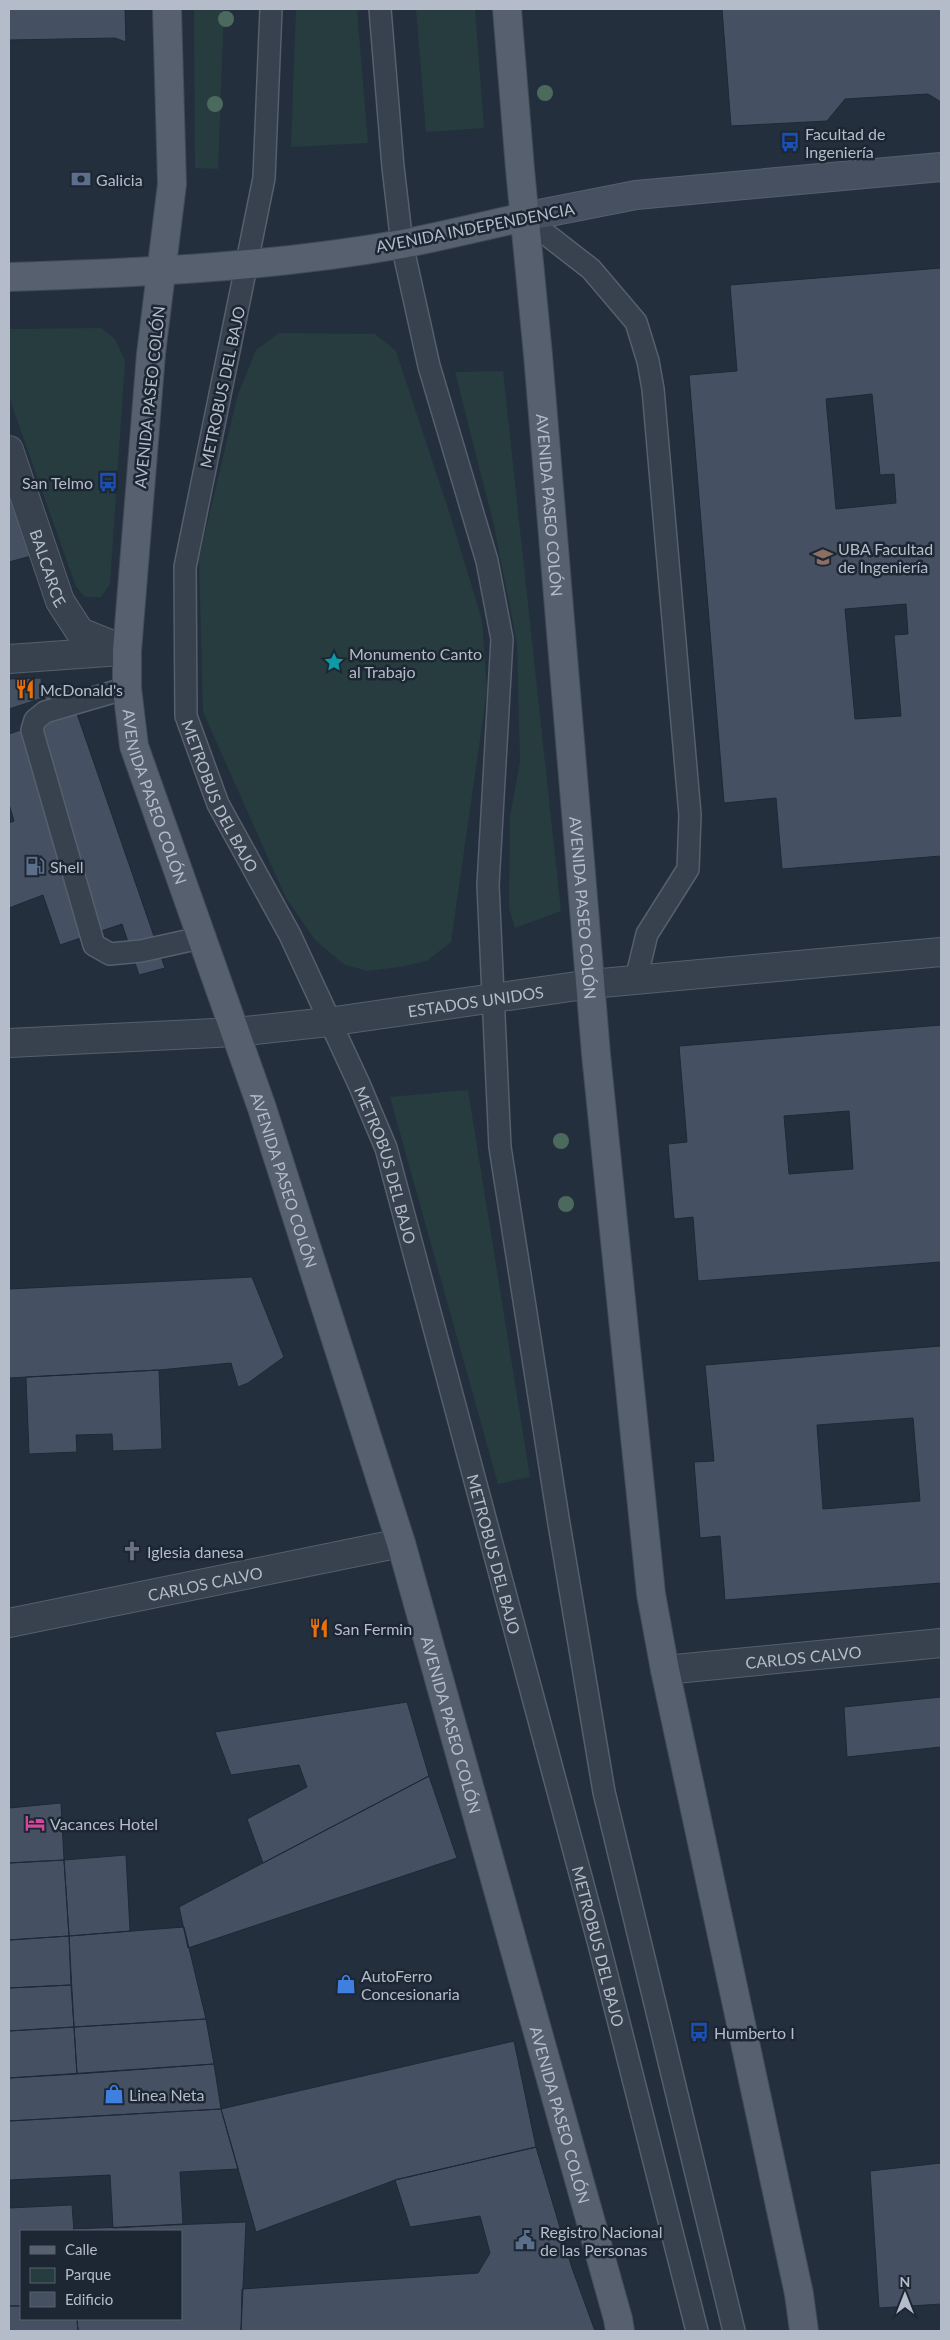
<svg xmlns="http://www.w3.org/2000/svg" width="950" height="2340" font-family="Lato,sans-serif">
<style>
.green{fill:#263c3f}
.building{fill:#455162;stroke:#1f2835;fill-rule:evenodd}
.lines{fill:none;stroke-linecap:round;stroke-linejoin:round}
.lane-casing{stroke:#565f6c;stroke-width:24}
.street-casing{stroke:#565f6c;stroke-width:30}
.secondary-casing{stroke:#565f6c;stroke-width:30}
.primary-casing{stroke:#414a57;stroke-width:30}
.lane{stroke:#38414e;stroke-width:21}
.street{stroke:#38414e;stroke-width:28}
.secondary{stroke:#465061;stroke-width:28}
.primary{stroke:#56606e;stroke-width:28}
.tree{fill:#4b6a5d}
.labels{text-anchor:middle;dominant-baseline:central;stroke-width:5;stroke-linejoin:round;paint-order:stroke}
.poi-label{font-size:16px;fill:#b4bcc9;stroke:#1d2633;text-anchor:start}
.street-label{font-size:16px;fill:#b4bcc9;stroke:#1d2633}
</style>
<rect width="100%" height="100%" fill="#242f3e"/>
<path class="green" d="M194,9H224L218,169L195,168Z
M296,9H357L368,143L291,147Z
M416,9H475L484,128L426,132Z
M101,328L115,339L125,361L110,584L101,597H85L76,587L9,397V329Z
M279,333L375,334L396,351L452,521L482,620L487,690L451,942L427,961L400,967L368,971L345,965L315,940L286,898L203,712L199,558L238,394L256,350Z
M503,371L561,911L515,928L509,908L510,817L520,762L517,643L494,526L455,372Z
M468,1090L530,1477L498,1484L390,1097Z"/>
<path class="building" d="M9,9H125L126,42L115,38L9,40Z
M722,9H941V102L928,94L845,99L827,121L731,126Z
M941,268V856L782,869L776,798L724,803L689,375L737,371L730,285ZM872,394L880,475L894,474L896,503L836,509L826,399ZM906,604L908,634L894,635L901,716L855,719L845,609Z
M9,492L31,556L9,562Z
M41,678L43,698L9,709V679Z
M66,682L165,968L139,975L122,924L60,945L43,895L9,908V823L14,821L9,804V734L52,719L43,692Z
M941,1025V1262L698,1281L693,1217L674,1219L668,1144L687,1142L679,1046ZM849,1111L853,1169L789,1174L784,1116Z
M252,1277L284,1357L248,1383L238,1387L231,1363L159,1370L9,1378V1289Z
M941,1346V1583L725,1600L720,1536L700,1538L694,1462L714,1461L705,1365ZM913,1418L920,1501L823,1509L817,1425Z
M159,1370L162,1449L113,1451L112,1434L76,1435L77,1452L29,1454L26,1377Z
M941,1697V1747L847,1757L844,1707Z
M407,1702L429,1776L263,1863L247,1819L307,1787L299,1765L231,1775L215,1732Z
M429,1776L457,1858L188,1948L179,1907Z
M61,1803L64,1860L9,1863V1808Z
M126,1855L130,1931L69,1936L64,1860Z
M64,1860L69,1936L9,1940V1863Z
M184,1927L206,2019L74,2027L69,1936Z
M69,1936L71,1985L9,1988V1940Z
M71,1985L74,2027L9,2031V1988Z
M206,2019L214,2064L77,2074L74,2027Z
M74,2027L77,2074L9,2078V2031Z
M514,2041L536,2147L395,2180L256,2232L221,2109Z
M214,2064L221,2109L9,2121V2078Z
M221,2109L238,2169L180,2172L183,2224L113,2228L110,2175L9,2180V2121Z
M536,2147L572,2268L595,2331H241L242,2289L478,2273L490,2253L480,2216L410,2227L395,2180Z
M941,2163V2304L879,2308L870,2171Z
M72,2205L74,2231H21V2306H9V2208Z
M246,2222L241,2331H78L77,2319H181V2231H74L73,2229Z
M9,2306H21V2319H77L78,2331H9Z"/>
<g class="lines">
<defs>
<g id="lane">
<path id="s1" d="M271,9L264,178L185,567L186,716L218,804L290,935L359,1084L386,1148L600,1948L697,2331"/>
<path d="M380,9L393,167L402,244L429,366L487,561L502,639L488,885L500,1147L559,1524L604,1792L734,2331"/>
<path d="M524,217L591,269L636,322L648,361L653,389L690,815L688,869L647,934L636,979"/>
<path d="M127,688L45,712L35,720L32,730L94,945L110,954L141,951L200,938"/>
</g>
<g id="street">
<path id="s2" d="M9,450L60,601L80,632L127,651"/>
<path d="M9,659L121,651"/>
<path id="s3" d="M9,1043L236,1032L328,1022L591,984L941,952"/>
<path id="s4" d="M9,1623L401,1543"/>
<path id="s5" d="M665,1670L941,1643"/>
</g>
<path id="secondary" d="M524,217L636,195L941,167"/>
<g id="primary">
<path id="s6" d="M167,9L172,184L151,354L127,651V688L134,746L262,1108L401,1543L618,2319L620,2331"/>
<path id="s7" d="M507,9L520,169L538,355L596,1054L651,1594L665,1670L799,2294L804,2331"/>
<path d="M9,277C140,273 272,267 402,244C443,236 484,226 524,217"/>
</g>
</defs>
<use href="#lane" class="lane-casing"/>
<use href="#street" class="street-casing"/>
<use href="#secondary" class="secondary-casing"/>
<use href="#primary" class="primary-casing"/>
<use href="#lane" class="lane"/>
<use href="#street" class="street"/>
<use href="#secondary" class="secondary"/>
<use href="#primary" class="primary"/>
</g>
<g class="tree">
<circle cx="226" cy="19" r="8"/>
<circle cx="545" cy="93" r="8"/>
<circle cx="215" cy="104" r="8"/>
<circle cx="561" cy="1141" r="8"/>
<circle cx="566" cy="1204" r="8"/>
</g>
<defs>
<symbol id="bus-bare" viewBox="-9 -9 18 18"><path d="M-5-6H5V4H4V6H2V4H-2V6H-4V4H-5ZM-3.5-4V0h7V-4ZM-3.5 1.2v1.5H-2V1.2ZM2 1.2v1.5H3.5V1.2Z" fill="#1a4fb4" stroke="#1d2633" stroke-width="2.5" paint-order="stroke"/></symbol>
<symbol id="bank-bare" viewBox="-9 -9 18 18"><path d="M-6-4H6V4H-6ZM0-2.3a2.3 2.3 0 1 0 0 4.6a2.3 2.3 0 1 0 0-4.6Z" fill="#5c6f8a" stroke="#1d2633" stroke-width="2.5" paint-order="stroke"/></symbol>
<symbol id="university-bare" viewBox="-9 -9 18 18"><path d="M0-5L7-2L0 1L-7-2ZM-4 1L0 2.5L4 1V4Q0 6-4 4Z" fill="#8d6e63" stroke="#1d2633" stroke-width="2.5" paint-order="stroke"/></symbol>
<symbol id="sight-bare" viewBox="-9 -9 18 18"><path d="M0-6L1.8-2.2L6-1.7L2.9 1.2L3.7 5.4L0 3.3L-3.7 5.4L-2.9 1.2L-6-1.7L-1.8-2.2Z" fill="#0f9aa8" stroke="#1d2633" stroke-width="2.5" paint-order="stroke"/></symbol>
<symbol id="restaurant-bare" viewBox="-9 -9 18 18"><path d="M-5-6h1v4h1v-4h1v4h1v-4h1v5L-1.5 .5V6h-2V.5L-5-1ZM5-6V6H3V1.5H1.5Q1.5-4 5-6Z" fill="#e8710a" stroke="#1d2633" stroke-width="2.5" paint-order="stroke"/></symbol>
<symbol id="fuel-bare" viewBox="-9 -9 18 18"><path d="M-5.5-6h7V0h2V4h1.3V-2.5L3-4.5l.8-.8L6-3V5H2.5V1h-1V6h-7ZM-4.2-4.7v3.2H.2V-4.7Z" fill="#5c6f8a" stroke="#1d2633" stroke-width="2.5" paint-order="stroke"/></symbol>
<symbol id="church-bare" viewBox="-9 -9 18 18"><path d="M-1.2-6h2.4v3.5h3.3v2.4h-3.3V6h-2.4V-.1h-3.3v-2.4h3.3Z" fill="#6b7280" stroke="#1d2633" stroke-width="2.5" paint-order="stroke"/></symbol>
<symbol id="hotel-bare" viewBox="-9 -9 18 18"><path d="M-6-4.5h1.5V1H6V5H4.5V3h-9V5H-6ZM-4 0a1.8 1.8 0 1 1 3.6 0ZM.5 0V-2.5h3Q6-2.5 6 0Z" fill="#d1479c" stroke="#1d2633" stroke-width="2.5" paint-order="stroke"/></symbol>
<symbol id="shop-bare" viewBox="-9 -9 18 18"><path d="M-5-2.5h2.3a2.7 3.5 0 0 1 5.4 0H5L5.5 6h-11ZM-1.5-2.5h3a1.5 2.3 0 0 0-3 0Z" fill="#3f7fe0" stroke="#1d2633" stroke-width="2.5" paint-order="stroke"/></symbol>
<symbol id="civic-bare" viewBox="-9 -9 18 18"><path d="M-.6-6.5H3V-4.5H.6V-3L4-1V1h2V6H-6V1h2V-1L-.6-3ZM-1.2 2.5V6h2.4V2.5Z" fill="#5c6f8a" stroke="#1d2633" stroke-width="2.5" paint-order="stroke"/></symbol>
</defs>
<g fill-rule="evenodd">
<use href="#bus-bare" x="776" y="128" width="28" height="28"/>
<use href="#bank-bare" x="67" y="165" width="28" height="28"/>
<use href="#bus-bare" x="94" y="468" width="28" height="28"/>
<use href="#university-bare" x="809" y="543" width="28" height="28"/>
<use href="#sight-bare" x="320" y="648" width="28" height="28"/>
<use href="#restaurant-bare" x="11" y="675" width="28" height="28"/>
<use href="#fuel-bare" x="21" y="852" width="28" height="28"/>
<use href="#church-bare" x="118" y="1537" width="28" height="28"/>
<use href="#restaurant-bare" x="305" y="1614" width="28" height="28"/>
<use href="#hotel-bare" x="21" y="1809" width="28" height="28"/>
<use href="#shop-bare" x="332" y="1970" width="28" height="28"/>
<use href="#bus-bare" x="685" y="2018" width="28" height="28"/>
<use href="#shop-bare" x="100" y="2080" width="28" height="28"/>
<use href="#civic-bare" x="511" y="2226" width="28" height="28"/>
</g>
<g class="labels">
<g class="poi-label">
<text x="805" y="133">Facultad de<tspan x="805" dy="18">Ingeniería</tspan></text>
<text x="96" y="179">Galicia</text>
<text x="93" y="482" text-anchor="end">San Telmo</text>
<text x="838" y="548">UBA Facultad<tspan x="838" dy="18">de Ingeniería</tspan></text>
<text x="349" y="653">Monumento Canto<tspan x="349" dy="18">al Trabajo</tspan></text>
<text x="40" y="689">McDonald's</text>
<text x="50" y="866">Shell</text>
<text x="147" y="1551">Iglesia danesa</text>
<text x="334" y="1628">San Fermin</text>
<text x="50" y="1823">Vacances Hotel</text>
<text x="361" y="1975">AutoFerro<tspan x="361" dy="18">Concesionaria</tspan></text>
<text x="714" y="2032">Humberto I</text>
<text x="129" y="2094">Linea Neta</text>
<text x="540" y="2231">Registro Nacional<tspan x="540" dy="18">de las Personas</tspan></text>
</g>
<g class="street-label">
<text transform="translate(475 227) rotate(-11)">AVENIDA INDEPENDENCIA</text>
<text transform="translate(222 387) rotate(-78)">METROBUS DEL BAJO</text>
<text transform="translate(149 397) rotate(-84)">AVENIDA PASEO COLÓN</text>
<text stroke="none"><textPath href="#s7" startOffset="498">AVENIDA PASEO COLÓN</textPath></text>
<text stroke="none"><textPath href="#s2" startOffset="124">BALCARCE</textPath></text>
<text stroke="none"><textPath href="#s1" startOffset="802">METROBUS DEL BAJO</textPath></text>
<text stroke="none"><textPath href="#s6" startOffset="794">AVENIDA PASEO COLÓN</textPath></text>
<text stroke="none"><textPath href="#s7" startOffset="902">AVENIDA PASEO COLÓN</textPath></text>
<text stroke="none"><textPath href="#s3" startOffset="469">ESTADOS UNIDOS</textPath></text>
<text stroke="none"><textPath href="#s1" startOffset="1208">METROBUS DEL BAJO</textPath></text>
<text stroke="none"><textPath href="#s6" startOffset="1199">AVENIDA PASEO COLÓN</textPath></text>
<text stroke="none"><textPath href="#s1" startOffset="1612">METROBUS DEL BAJO</textPath></text>
<text stroke="none"><textPath href="#s4" startOffset="200">CARLOS CALVO</textPath></text>
<text stroke="none"><textPath href="#s5" startOffset="139">CARLOS CALVO</textPath></text>
<text stroke="none"><textPath href="#s6" startOffset="1769">AVENIDA PASEO COLÓN</textPath></text>
<text stroke="none"><textPath href="#s1" startOffset="2018">METROBUS DEL BAJO</textPath></text>
<text stroke="none"><textPath href="#s6" startOffset="2174">AVENIDA PASEO COLÓN</textPath></text>
</g>
</g>
<rect width="950" height="2340" fill="none" stroke="#b4bcc9" stroke-width="20"/>
<rect x="20" y="2230" width="162" height="90" fill="#1d2633" stroke="#59626f"/>
<rect x="30" y="2246" width="25" height="8" fill="#56606e" stroke="#59626f"/>
<text x="65" y="2255" font-size="15" fill="#b4bcc9">Calle</text>
<rect x="30" y="2268" width="25" height="15" fill="#263c3f" stroke="#59626f"/>
<text x="65" y="2280" font-size="15" fill="#b4bcc9">Parque</text>
<rect x="30" y="2292" width="25" height="15" fill="#455162" stroke="#59626f"/>
<text x="65" y="2305" font-size="15" fill="#b4bcc9">Edificio</text>
<g transform="translate(905 2295)" stroke="#1d2633" stroke-width="4" paint-order="stroke">
<path d="M0-4L9 19L0 12L-9 19Z" fill="#b4bcc9"/>
<text y="-8" font-size="14" font-weight="bold" text-anchor="middle" fill="#b4bcc9">N</text>
</g>
</svg>
